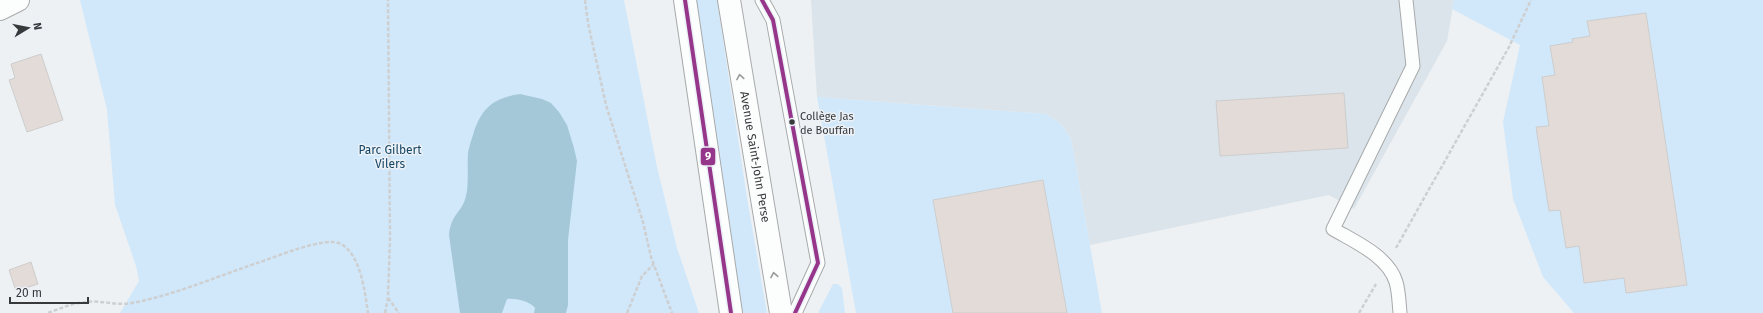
<svg xmlns="http://www.w3.org/2000/svg" width="1763" height="313" font-family="'Fira Sans',sans-serif">
<style>
.built{fill:#dbe4ea}
.green{fill:#d1e8fa}
.water{fill:#a4c8d8}
.building{fill:#e3dbd8;stroke:#cdcdcd}
.lines{fill:none;stroke-linecap:round;stroke-linejoin:round}
.service-casing{stroke:#a7aaab;stroke-width:15}
.minor-casing{stroke:#a7aaab;stroke-width:24}
.secondary-casing{stroke:#a7aaab;stroke-width:24}
.path{stroke:#cecfd1;stroke-width:2.5;stroke-dasharray:4 2;stroke-linecap:butt}
.service{stroke:#fcfdfd;stroke-width:13}
.minor{stroke:#fcfdfd;stroke-width:22}
.secondary{stroke:#fcfdfd;stroke-width:22}
.bus-1-casing{stroke:#ebf1f6;stroke-width:7}
.bus-1{stroke:#96368b;stroke-width:4}
.oneway{stroke:#9a9b9c}
.bus-dot{fill:#37393b;stroke:#ebf1f6;stroke-width:1.5}
.labels{text-anchor:middle;dominant-baseline:central;stroke-width:3;stroke-linejoin:round;paint-order:stroke}
.bus-label{font-size:11px;fill:#37393b;stroke:#ebf1f6;text-anchor:start}
.park-label{font-size:12px;fill:#174665;stroke:#ebf1f6}
.street-label{font-size:12px;fill:#37393b;stroke:#ebf1f6}
.line-badge{stroke:#ebf1f6;stroke-width:1.5}
.badge-label{font-size:11px;text-anchor:middle;font-weight:bold;fill:#fff}
</style>
<rect width="100%" height="100%" fill="#eef1f3"/>
<path class="built" d="M811,0H1454L1447,41L1354,209L1329,195L1090,245L1071,138L1061,124L1046,114L817,97Z"/>
<path class="green" d="M80,0H624L657,167L677,248L699,313H120L139,281L136,266L115,205L107,110Z
M690,0H717L747,198L767,313H742Z
M1454,0H1763V313H1574L1543,277L1513,199L1503,122L1520,45L1452,9Z
M817,97L1046,114L1061,124L1071,138L1102,313H856Z
M833,284H838L842,288L845,313H818Z"/>
<path class="water" d="M520,94L542,99L551,103L559,112L567,125L574,148L577,161L568,240V305L566,313H534L535,308C530,301 514,298 507,299L502,313H460L449,235C451,213 462,213 466,196C469,183 467,167 468,153C469,147 471,141 473,135C481,108 493,98 520,94Z"/>
<path class="building" d="M1646,13L1687,285L1626,293L1624,278L1584,283L1579,246L1566,248L1560,210L1549,211L1536,127L1549,126L1542,77L1555,75L1550,46L1573,42L1572,39L1590,36L1587,21Z
M41,54L63,120L27,132L9,80L15,78L11,64Z
M1344,93L1348,148L1220,156L1216,101Z
M1043,180L1067,313H953L933,200Z
M31,262L38,284L16,291L9,270Z"/>
<g class="lines">
<defs>
<path id="service" d="M762,0L773,20L818,263L795,313
M1400,313C1399,303 1399,292 1396,282C1388,256 1355,242 1333,229L1413,66L1406,0"/>
<path id="minor" d="M0,9L18,0"/>
<g id="secondary">
<path d="M685,0L731,313"/>
<path id="s1" d="M729,0L781,313"/>
</g>
</defs>
<use href="#service" class="service-casing"/>
<use href="#minor" class="minor-casing"/>
<use href="#secondary" class="secondary-casing"/>
<path class="path" d="M585,0L588,23L606,105L643,222L651,257L672,313
M1396,248L1509,47L1531,0
M388,298L399,313
M48,313C61,308 73,303 86,302C101,300 116,306 132,303C174,295 216,277 257,263C274,258 326,235 341,244C361,255 365,293 368,313
M385,313L388,298L390,239L388,0
M627,313L642,276L654,264
M1359,313L1376,284"/>
<use href="#service" class="service"/>
<use href="#minor" class="minor"/>
<use href="#secondary" class="secondary"/>
<defs>
<path id="bus-1" d="M685,0L731,313
M762,0L773,20L818,263L795,313"/>
</defs>
<use href="#bus-1" class="bus-1-casing"/>
<use href="#bus-1" class="bus-1"/>
</g>
<defs><path id="oneway-chevron" d="M-2-3.5L2.5 0L-2 3.5" fill="none" stroke-width="1.6" stroke-linecap="round" stroke-linejoin="round"/></defs>
<g class="oneway">
<use href="#oneway-chevron" transform="translate(740 77) rotate(-100)"/>
<use href="#oneway-chevron" transform="translate(774 275) rotate(-100)"/>
</g>
<circle class="bus-dot" cx="792" cy="122" r="3.5"/>
<g class="labels">
<g class="bus-label">
<text x="800" y="116">Collège Jas<tspan x="800" dy="14">de Bouffan</tspan></text>
</g>
<g class="park-label">
<text x="390" y="150">Parc Gilbert<tspan x="390" dy="14">Vilers</tspan></text>
</g>
<g class="street-label">
<text stroke="none"><textPath href="#s1" startOffset="159">Avenue Saint-John Perse</textPath></text>
</g>
</g>
<rect class="line-badge" x="700" y="147" width="16" height="19" rx="4" fill="#96368b"/>
<g class="badge-label">
<text x="708" y="160">9</text>
</g>
<g transform="translate(28 28) rotate(80)" stroke="#ebf1f6" stroke-width="3" paint-order="stroke">
<path d="M0-3L7 15L0 10L-7 15Z" fill="#37393b"/>
<text y="-6" font-size="11" font-weight="bold" text-anchor="middle" fill="#37393b">N</text>
</g>
<path d="M10 297v6h78v-6" fill="none" stroke="#37393b" stroke-width="2"/>
<text x="16" y="297" font-size="12" fill="#37393b" stroke="#ebf1f6" stroke-width="3" paint-order="stroke">20 m</text>
</svg>
